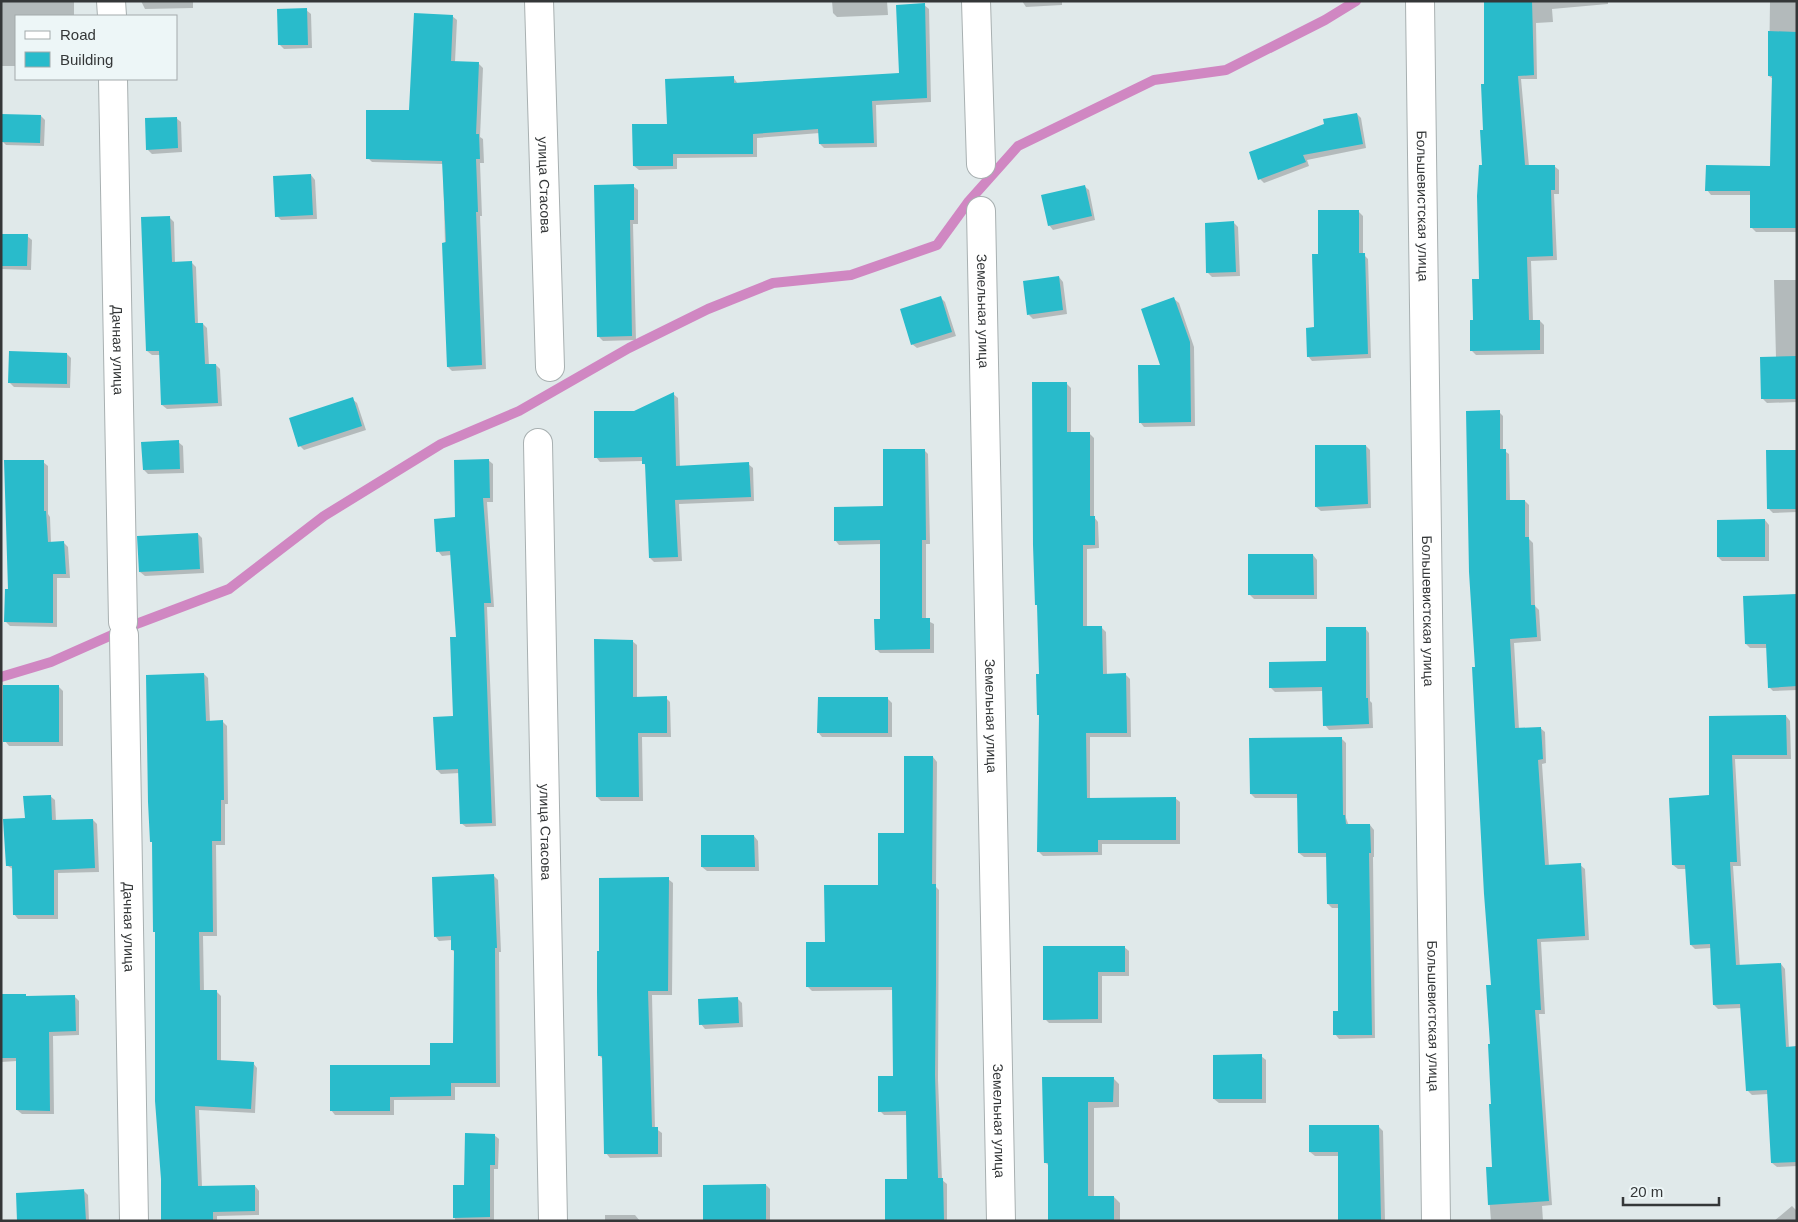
<svg xmlns="http://www.w3.org/2000/svg" width="1798" height="1222" font-family="Arial,sans-serif">
<style>
.shadow{fill:#0003}
.lines{fill:none;stroke-linecap:round;stroke-linejoin:round}
.stream{stroke:#d087c2;stroke-width:10}
.building{fill:#29bbcb}
.minor-casing{stroke:#a8b0b1;stroke-width:30}
.minor{stroke:#fff;stroke-width:28}
.labels{text-anchor:middle;dominant-baseline:central;stroke-width:4;stroke-linejoin:round;paint-order:stroke}
.street-label{font-size:14px;fill:#343738;stroke:#edf6f7}
</style>
<rect width="100%" height="100%" fill="#e0e9ea"/>
<path class="shadow" d="M1,1H74V16H16V66H1Z
M141,1H193V8L145,9Z
M832,1H887L888,15L837,17L833,13Z
M1022,1H1062V5L1026,7Z
M1485,1H1608V4L1552,9L1553,22L1536,23L1537,79H1521L1529,166H1554L1559,170V194H1554L1557,260L1531,261L1533,321H1540L1544,325V354L1476,355L1472,351L1480,280L1486,85Z
M1770,1H1797V232H1756L1751,227V195H1711L1707,190L1771,167L1773,79L1769,76Z
M924,5L929,9L931,102L876,105L877,147L824,148L820,144V133L757,138V157L677,158V169L639,170L634,166L668,125L733,77L738,84L900,74Z
M306,10L311,14L312,48L284,49L280,45Z
M452,16L457,20L455,62L478,63L483,68L480,137L483,139L484,163H480L482,216H480L486,369L452,371L448,367L443,164L372,162L368,158L410,111Z
M1357,114L1361,118L1366,148L1307,160L1309,166L1264,183L1260,179L1326,125Z
M41,116L45,120L44,146L6,145L2,141Z
M176,118L181,122L182,152L152,154L147,149Z
M311,175L315,180L317,219L281,220L277,216Z
M633,186L638,190V224H633L636,340L603,341L599,337Z
M1084,186L1089,190L1095,220L1053,230L1049,225Z
M1358,211L1363,216V254L1368,259L1371,358L1312,361L1308,356L1315,329L1319,255Z
M169,217L174,222L175,263H192L196,267L198,324H203L207,328L209,365H216L220,369L222,406L167,409L162,405L160,355H152L147,351Z
M1234,223L1238,227L1240,276L1212,277L1208,273Z
M1,235L27,236L32,240L31,270L1,269Z
M1059,277L1063,282L1067,314L1033,319L1029,315Z
M1774,280H1797V402L1767,403L1762,398L1776,358Z
M941,298L945,302L956,336L917,348L912,344Z
M1174,299L1179,303L1194,347L1195,426L1144,427L1140,422L1162,366Z
M67,354L71,358L70,388L14,387L9,382Z
M1066,383L1071,388V433H1089L1094,438V517L1098,522L1099,548L1087,549V627H1101L1106,632L1107,675H1126L1130,679L1131,737H1090V799L1175,798L1180,802V844H1102V855L1043,856L1039,852L1040,675L1039,607L1036,604Z
M673,394L678,398L680,467L748,464L753,468L754,501L679,504L682,561L654,562L650,558L646,467L643,461L600,462L596,457L634,412Z
M352,399L357,403L366,430L304,450L300,446Z
M1499,412L1503,416V450L1509,454L1510,501H1525L1529,505V539L1533,543L1535,606L1539,610L1541,641L1514,643L1519,729L1540,728L1545,732L1546,763L1542,764L1549,866L1580,865L1585,869L1589,940L1541,942L1545,1014H1539L1552,1205L1542,1206L1543,1221H1491L1487,1169L1494,1168L1491,1045Z
M178,442L183,446L184,473L148,474L144,470Z
M1366,446L1370,450L1371,508L1321,511L1316,507Z
M924,450L928,454L930,544H926V620L934,624V653H880L876,649L882,620V544L839,545L835,540L885,507Z
M1797,451V512L1773,513L1768,508Z
M488,460L493,464V502H487L494,607H487L496,826L466,827L461,823L460,773L441,774L437,770L454,718L457,638L451,555L442,556L438,551Z
M43,462L48,466V514L50,517L51,543H64L68,547L70,578H57V627L10,626L6,622L9,590Z
M1765,520L1769,525V561H1722L1718,557Z
M198,534L202,538L204,573L145,576L140,572Z
M1313,555L1317,560V599H1254L1250,595Z
M1797,596V690L1773,691L1769,687L1767,648H1750L1746,644Z
M1365,628L1369,633L1370,701L1372,703L1373,728L1329,730L1325,725L1323,691L1275,692L1270,687L1327,663Z
M632,641L637,645V698H666L670,702L671,737H642L643,801H601L597,797Z
M204,674L208,678L210,722H223L227,726L228,804H225V845H216L217,936H203L204,992L216,991L221,996V1061L253,1063L257,1068L255,1113L199,1110L202,1187L255,1186L259,1191V1215L217,1216V1221H162Z
M59,687L63,691V746H9L5,741Z
M888,699L892,703V737H822L818,732Z
M1786,716L1790,721L1791,759H1735L1741,866H1733L1740,967L1781,964L1785,969L1789,1048L1797,1047V1166L1777,1167L1772,1163L1768,1094L1752,1095L1747,1090L1742,1008L1718,1009L1714,1005L1711,948L1695,949L1691,945L1687,869H1678L1673,865L1710,796V717Z
M1341,738L1346,743V818L1349,826L1370,825L1374,830V857H1373L1375,1038L1339,1039L1335,1034L1339,1012V908H1332L1328,904V857H1304L1299,853L1298,798H1255L1251,794Z
M933,757L937,762L936,887L939,890L938,1080L942,1180L947,1184V1221H886L908,1180L907,1115H884L880,1111L894,1077L893,990L812,991L808,987L826,943L879,886L905,834Z
M50,796L55,800L56,821L93,820L97,824L99,872L58,873V919H18L14,914V870L8,866L26,819Z
M754,836L758,841L759,871H707L702,867Z
M493,875L498,880L501,952H499L500,1087H455V1100H394V1115H335L331,1110L431,1066L454,1044L455,952L452,950V940L439,941L435,936Z
M668,879L673,883L672,995H652L655,1128L662,1133V1157L610,1158L606,1153L603,1059L600,1056L601,952Z
M1124,947L1129,951V976H1102V1023H1049L1045,1019Z
M1,996L75,997L79,1001V1035L53,1036L54,1114H22L17,1110V1061L1,1062Z
M737,998L742,1003L743,1027L705,1029L701,1024Z
M1261,1056L1266,1060V1103H1219L1214,1099Z
M1113,1078L1119,1084V1107L1094,1108V1197H1114L1120,1203V1221H1049V1166L1045,1162L1043,1079Z
M1378,1126L1383,1131L1385,1221H1340L1339,1156H1315L1310,1152Z
M494,1135L499,1139L498,1169H494V1221H455L454,1186H466Z
M766,1185L770,1189V1221H705Z
M84,1191L88,1195L89,1221H19Z
M1792,1206L1797,1211V1221H1774Z
M605,1215H635L640,1221H605Z"/>
<g class="lines">
<path class="stream" d="M1,677L51,662L139,623L229,589L324,516L441,444L519,411L629,348L708,309L773,283L851,275L937,245L969,201L1018,146L1154,80L1226,70L1325,20L1356,1"/>
</g>
<path class="building" d="M1484,1H1532L1534,75L1518,76L1525,165H1555V190H1551L1553,256L1527,257L1529,320H1540V350L1470,351V320H1473L1472,279H1479L1477,196L1479,165H1482L1480,130H1483L1481,84H1484Z
M925,3L927,98L872,101L874,143L819,144L818,129L753,134V154H673V166H633L632,124H667L665,79L734,76V83L899,73L896,5Z
M307,8L308,45H278L277,9Z
M414,13L453,15L451,61L479,62L476,134H479L480,159H476L478,212H476L482,365L447,367L442,243L446,242L442,161L366,159V110H409Z
M1768,31L1797,32V228H1750V191H1705L1706,165L1770,166L1772,76H1768Z
M1357,113L1363,144L1303,155L1306,162L1258,180L1249,152L1324,124L1323,119Z
M1,114L41,115L40,143L1,142Z
M177,117L178,148L146,150L145,118Z
M311,174L313,215L275,217L273,176Z
M634,184V220H630L632,336L597,337L594,185Z
M1085,185L1092,216L1048,226L1041,195Z
M1318,210H1359V253H1365L1368,354L1307,357L1306,328L1314,327L1312,254H1318Z
M170,216L172,262L192,261L195,323H203L205,364H216L218,403L161,405L159,351H146L141,217Z
M1234,221L1236,272L1206,273L1205,223Z
M1,234H28L27,266H1Z
M1059,276L1063,310L1027,315L1023,281Z
M941,296L952,332L911,345L900,309Z
M1174,297L1190,342L1191,422L1139,423L1138,365H1160L1141,309Z
M9,351L67,353V384L8,383Z
M1797,356V399H1761L1760,357Z
M1032,382H1067V432H1090V516H1095V545H1083V626H1102L1103,674L1126,673L1127,733H1086L1087,798L1176,797V840H1098V852H1037L1039,715H1037L1036,674H1039L1037,605H1035L1033,545Z
M674,392L676,466L749,462L751,497L675,500L678,557L649,558L645,464H642V457L594,458V411H634Z
M353,397L362,426L298,447L289,418Z
M1500,410V449H1506V500H1525V537H1529L1531,605H1535L1537,637L1510,639L1515,728L1541,727L1543,759L1538,760L1545,865L1581,863L1585,936L1537,939L1541,1010H1535L1549,1201L1488,1205L1486,1167H1492L1489,1104H1491L1488,1044H1490L1486,985H1491L1484,894L1472,667H1475L1469,572L1466,411Z
M179,440L180,469L143,470L141,442Z
M1315,445H1366L1368,504L1315,507Z
M883,449H925L926,540H922V618H930V649L875,650L874,619H880V540L834,541V507L883,506Z
M1766,450H1797V509H1767Z
M489,459L490,498H483L491,603H484L492,823L460,824L458,769L436,770L433,717L453,716L450,637H456L450,551L436,552L434,519L455,517L454,460Z
M4,460H44V511H46L48,542L64,541L66,574H53V623L4,622L5,589H8Z
M1765,519V557H1717V520Z
M198,533L200,569L139,572L137,536Z
M1248,554H1313L1314,595H1248Z
M1797,594V686L1768,688L1766,644H1745L1743,596Z
M1326,627H1366V698H1368L1369,724L1323,726L1322,687L1269,688V662L1326,661Z
M594,639L633,640V697L667,696V733H638L639,797H596Z
M204,673L206,721L223,720L224,800H221V841H212L213,932H199L200,990H217V1060L254,1062L251,1109L195,1106L198,1186L255,1185V1211L213,1212V1221H161V1179L155,1101V932H153L152,842H150L148,802L146,675Z
M3,685H59V742H3Z
M818,697H888V733H817Z
M1786,715L1787,755H1732L1737,862H1730L1736,965L1781,963L1786,1047L1797,1046V1162L1771,1163L1767,1090L1746,1091L1740,1004L1713,1005L1710,944L1690,945L1685,865H1672L1669,798L1709,795V716Z
M1342,737L1343,815H1345L1346,824H1370L1371,853H1369L1372,1035H1333V1011H1338V904H1327L1326,853H1298L1297,794H1250L1249,738Z
M904,756H933L932,884H936V983L935,1075L938,1178H943L944,1221H885V1179H907L906,1111L878,1112V1076H893L892,987H806V942H825L824,885H878V833H904Z
M51,795L52,820L93,819L95,868L54,870V915H13L12,866H6L3,819L25,818L23,796Z
M701,835H754L755,867H701Z
M494,874L497,948H495L496,1083H451V1096L390,1097V1111H330V1065H430V1043H453L454,950H451V936L434,937L432,877Z
M669,877L668,991H648L652,1127H658V1154H604L602,1056H598L597,992V951H599V878Z
M1043,946H1125V972H1098V1019L1043,1020Z
M1,994H26V996L75,995L76,1031L49,1032L50,1111L16,1110V1058H1Z
M738,997L739,1023L699,1025L698,999Z
M1262,1054V1099H1213V1055Z
M1042,1077H1114L1113,1102H1088V1196H1114V1221H1048V1163H1044Z
M1309,1125H1379L1381,1221H1338V1152H1309Z
M465,1133L495,1134V1165H490V1217L453,1218V1185H464Z
M766,1184V1221H703V1185Z
M84,1189L86,1221H17L16,1193Z"/>
<g class="lines">
<defs>
<g id="minor">
<path d="M111,1L112,16"/>
<path id="s1" d="M539,1L550,367"/>
<path d="M976,1L981,164"/>
<path id="s2" d="M1420,1L1436,1221"/>
<path id="s3" d="M113,79L123,622"/>
<path id="s4" d="M981,211L1001,1221"/>
<path id="s5" d="M538,443L553,1221"/>
<path id="s6" d="M124,635L134,1221"/>
</g>
</defs>
<use href="#minor" class="minor-casing"/>
<use href="#minor" class="minor"/>
</g>
<g class="labels">
<g class="street-label">
<text stroke="none"><textPath href="#s1" startOffset="184">улица Стасова</textPath></text>
<text stroke="none"><textPath href="#s2" startOffset="205">Большевистская улица</textPath></text>
<text stroke="none"><textPath href="#s4" startOffset="100">Земельная улица</textPath></text>
<text stroke="none"><textPath href="#s3" startOffset="271">Дачная улица</textPath></text>
<text stroke="none"><textPath href="#s2" startOffset="610">Большевистская улица</textPath></text>
<text stroke="none"><textPath href="#s4" startOffset="505">Земельная улица</textPath></text>
<text stroke="none"><textPath href="#s5" startOffset="389">улица Стасова</textPath></text>
<text stroke="none"><textPath href="#s6" startOffset="292">Дачная улица</textPath></text>
<text stroke="none"><textPath href="#s2" startOffset="1015">Большевистская улица</textPath></text>
<text stroke="none"><textPath href="#s4" startOffset="910">Земельная улица</textPath></text>
</g>
</g>
<rect width="1798" height="1222" fill="none" stroke="#343738" stroke-width="5"/>
<rect x="15" y="15" width="162" height="65" fill="#edf6f7" stroke="#a3aaab"/>
<rect x="25" y="31" width="25" height="8" fill="#ffffff" stroke="#a3aaab"/>
<text x="60" y="40" font-size="15" fill="#343738">Road</text>
<rect x="25" y="52" width="25" height="15" fill="#29bbcb" stroke="#a3aaab"/>
<text x="60" y="65" font-size="15" fill="#343738">Building</text>
<path d="M1623 1197v8h96v-8" fill="none" stroke="#343738" stroke-width="2.5"/>
<text x="1630" y="1197" font-size="15" fill="#343738" stroke="#edf6f7" stroke-width="4" paint-order="stroke">20 m</text>
</svg>
